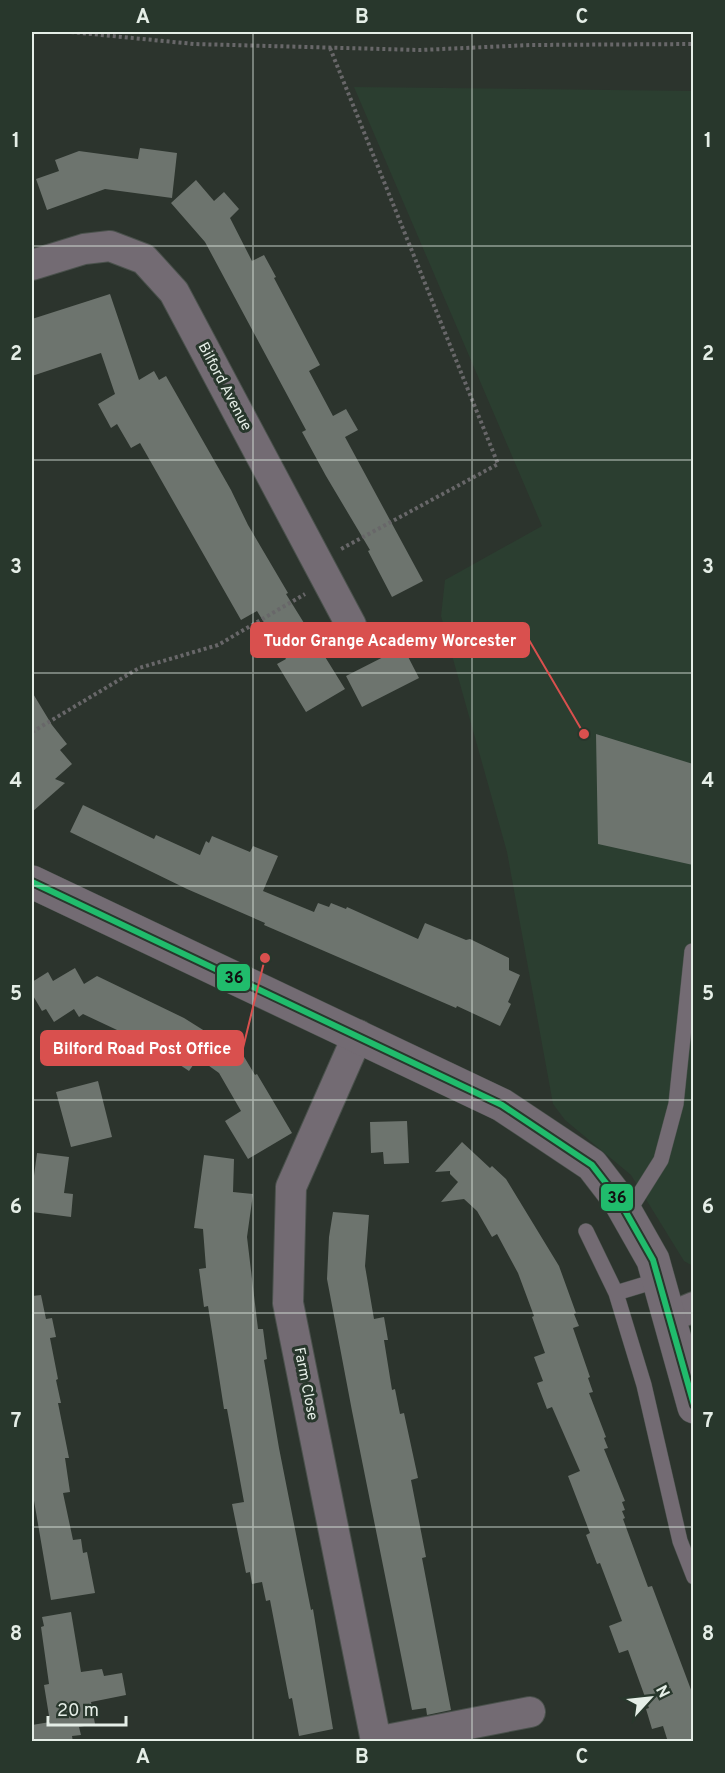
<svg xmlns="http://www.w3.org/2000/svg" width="725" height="1773" font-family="Overpass,sans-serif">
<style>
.built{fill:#2b3e30}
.building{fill:#6d746e}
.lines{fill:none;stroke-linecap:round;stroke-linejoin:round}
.service-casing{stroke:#4a514c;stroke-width:16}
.minor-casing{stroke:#4a514c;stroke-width:32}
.tertiary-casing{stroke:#4a514c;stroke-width:34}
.path{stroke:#686769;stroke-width:4;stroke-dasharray:3 3;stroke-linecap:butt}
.service{stroke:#736b73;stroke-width:15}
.minor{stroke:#736b73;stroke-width:30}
.tertiary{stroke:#736b73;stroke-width:33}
.bus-1-casing{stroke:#28372c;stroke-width:10}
.bus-1{stroke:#20bc6c;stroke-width:6}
.grid{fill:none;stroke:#e5eee7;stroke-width:1.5;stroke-opacity:0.55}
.labels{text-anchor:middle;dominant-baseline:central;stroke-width:6;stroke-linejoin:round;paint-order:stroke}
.street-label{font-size:15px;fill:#e5eee7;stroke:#28372c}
.leader{fill:none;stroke:#d9504e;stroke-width:2}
.callout-dot{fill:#d9504e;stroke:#28372c;stroke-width:2}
.callout{fill:#d9504e;stroke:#d9504e;stroke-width:2}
.callout-label{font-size:16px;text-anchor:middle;font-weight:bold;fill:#fff}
.line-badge{stroke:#28372c;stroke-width:2}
.pale-badge-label{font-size:16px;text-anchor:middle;font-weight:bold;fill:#111}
.neatline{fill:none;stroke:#e5eee7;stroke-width:2}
.grid-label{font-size:20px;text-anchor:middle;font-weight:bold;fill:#e5eee7}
</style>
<rect width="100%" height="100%" fill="#2c342d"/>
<path class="built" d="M354,87L693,91V1266L684,1261L631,1175L565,1120L553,1104L507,852L441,616L445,580L542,526Z"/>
<path class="building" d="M140,148L177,153L172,198L105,189L47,210L36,179L59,171L55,160L79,151L138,159Z
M196,180L214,201L224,192L239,209L230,218L252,261L264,255L276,277L274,278L320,365L309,371L333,416L346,409L358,430L345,437L423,581L392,597L368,551L370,550L326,476L302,432L306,430L205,242L171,203Z
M110,294L139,380L154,371L159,380L166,376L231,490L248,525L288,593L286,594L345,689L306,712L277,664L286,659L257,611L241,620L140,443L131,448L117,424L111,428L98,404L115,394L101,353L32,376V319Z
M403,647L419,678L362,707L346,676Z
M32,692L52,725L67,744L60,750L72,764L55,779L65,783L32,812Z
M596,734L693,764V865L598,844Z
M83,805L154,839L156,835L200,855L206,841L209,843L212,836L250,852L253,846L278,856L263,891L314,912L318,903L329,907L331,903L346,909L347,907L418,939L425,923L466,940L470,939L509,958V970L520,975L508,1002L511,1004L500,1026L457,1006L456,1008L264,925L265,923L187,889L70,832Z
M75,968L84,984L97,976L184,1018L243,1055L255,1075L257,1074L292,1133L248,1159L225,1121L241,1111L219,1073L198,1058L189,1071L165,1055L166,1053L83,1014L79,1017L74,1009L54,1022L46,1009L42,1011L32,994V982L48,972L53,981Z
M98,1081L112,1137L71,1147L56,1092Z
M407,1121L409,1163L384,1164L383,1152L371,1153L370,1122Z
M462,1142L490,1168L492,1166L506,1179L559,1266L576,1313L574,1314L579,1326L573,1328L590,1377L588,1378L593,1392L589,1393L606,1437L604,1438L608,1448L604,1449L625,1501L622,1502L625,1510L622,1511L625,1518L623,1519L648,1587L652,1586L693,1695V1742H668L663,1726L652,1729L646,1709L649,1708L628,1650L619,1653L609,1626L622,1621L600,1563L597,1564L586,1535L590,1533L568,1476L580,1471L552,1407L547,1409L537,1383L543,1381L534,1357L545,1353L532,1317L534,1316L518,1273L497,1234L492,1237L477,1211L464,1199L441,1202L458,1182L450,1174V1171L435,1172Z
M37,1153L69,1157L64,1193L73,1194L71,1217L32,1212V1191Z
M204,1155L234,1159L233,1192L253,1194L247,1237L258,1329H263L267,1359L264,1360L279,1448L311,1610L313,1609L333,1729L299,1736L292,1698L289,1699L270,1600L266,1601L262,1582L252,1584L250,1572L246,1573L232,1504L244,1502L227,1409H224L208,1306L204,1307L199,1269L206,1268L203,1229L194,1228Z
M333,1212L369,1215L365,1266L374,1319L384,1317L388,1340H384L392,1390L395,1389L400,1414L404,1413L418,1478L411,1480L426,1557L422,1558L451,1710L427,1715L426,1708L412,1710L352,1411L327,1279L329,1237Z
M41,1295L46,1319L52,1318L56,1337L50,1338L58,1379L56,1380L61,1403H58L69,1458H65L70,1492L63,1493L73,1540L81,1539L83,1553L87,1552L95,1593L51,1600L32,1489V1296Z
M71,1612L81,1672L102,1669L104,1676L122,1673L126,1695L91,1702L95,1724L79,1727L81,1735L72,1736L73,1742H32V1725L50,1722L44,1685L49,1684L41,1627L44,1626L42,1617Z"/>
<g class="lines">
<defs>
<path id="service" d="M627,1214L661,1160L676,1104L692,951
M586,1231L616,1293L644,1385L680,1541L694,1577
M616,1293L659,1280"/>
<path id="minor" d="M32,265L84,249L110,246L144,259L174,292L351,625
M358,1035L291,1187L288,1303L376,1741
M670,1317L694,1307
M376,1742L530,1712"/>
<path id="tertiary" d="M32,882L502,1105L592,1165L619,1200L653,1260L694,1407"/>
</defs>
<use href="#service" class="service-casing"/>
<use href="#minor" class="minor-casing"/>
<use href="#tertiary" class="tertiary-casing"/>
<path class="path" d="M71,32L194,44L420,50L531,45L694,44
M330,48L498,464L341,549
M32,732L139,668L218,645L305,594"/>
<use href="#service" class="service"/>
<use href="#minor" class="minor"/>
<use href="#tertiary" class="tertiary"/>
<defs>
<path id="bus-1" d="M32,882L502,1105L592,1165L619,1200L653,1260L694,1405"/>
</defs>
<use href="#bus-1" class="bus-1-casing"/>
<use href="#bus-1" class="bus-1"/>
</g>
<path class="grid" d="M253,32V1742M472,32V1742M32,246H694M32,460H694M32,673H694M32,886H694M32,1100H694M32,1313H694M32,1527H694"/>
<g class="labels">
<g class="street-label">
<text transform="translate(224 387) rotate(62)">Bilford Avenue</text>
<text transform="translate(305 1384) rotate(79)">Farm Close</text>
</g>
</g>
<path class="leader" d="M584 734L529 640M265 958L243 1048"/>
<g class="callout-dot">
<circle cx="584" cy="734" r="6"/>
<circle cx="265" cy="958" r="6"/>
</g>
<g class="callout">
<rect x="251" y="623" width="278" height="34" rx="6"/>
<rect x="41" y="1031" width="202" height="34" rx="6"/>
</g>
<g class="callout-label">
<text x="390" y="646">Tudor Grange Academy Worcester</text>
<text x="142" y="1054">Bilford Road Post Office</text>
</g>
<g class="line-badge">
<rect x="216" y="963" width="35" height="29" rx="6" fill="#20bc6c"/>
<rect x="600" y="1183" width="34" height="29" rx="6" fill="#20bc6c"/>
</g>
<g class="pale-badge-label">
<text x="234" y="983">36</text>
<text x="617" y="1203">36</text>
</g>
<rect width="725" height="1773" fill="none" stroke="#28372c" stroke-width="66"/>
<g transform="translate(650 1698) rotate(63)" stroke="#28372c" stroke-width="4.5" paint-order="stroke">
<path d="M0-4.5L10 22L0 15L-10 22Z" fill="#e5eee7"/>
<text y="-9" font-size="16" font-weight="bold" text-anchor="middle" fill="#e5eee7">N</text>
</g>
<path d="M48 1716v9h78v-9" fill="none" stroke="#e5eee7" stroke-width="3"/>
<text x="57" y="1716" font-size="18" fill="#e5eee7" stroke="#28372c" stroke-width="4.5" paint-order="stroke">20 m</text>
<rect x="33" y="33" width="659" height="1707" class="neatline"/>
<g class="grid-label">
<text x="143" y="23">A</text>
<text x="362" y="23">B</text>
<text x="582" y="23">C</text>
<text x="16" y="147">1</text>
<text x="708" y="147">1</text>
<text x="16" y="360">2</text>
<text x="708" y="360">2</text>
<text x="16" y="573">3</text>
<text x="708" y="573">3</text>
<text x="16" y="787">4</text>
<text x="708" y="787">4</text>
<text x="16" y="1000">5</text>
<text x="708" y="1000">5</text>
<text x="16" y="1213">6</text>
<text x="708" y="1213">6</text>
<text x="16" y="1427">7</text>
<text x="708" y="1427">7</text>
<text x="16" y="1640">8</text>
<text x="708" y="1640">8</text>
<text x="143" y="1763">A</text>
<text x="362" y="1763">B</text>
<text x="582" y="1763">C</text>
</g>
</svg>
